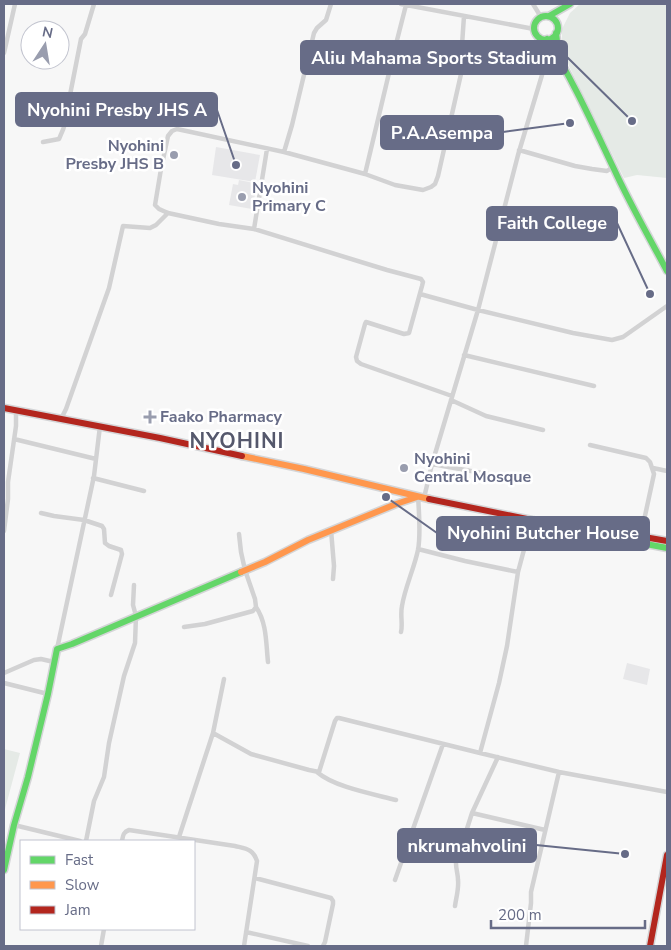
<svg xmlns="http://www.w3.org/2000/svg" width="671" height="950" font-family="'Nunito Sans',sans-serif">
<style>
.built{fill:#e7e7e9}
.pitch{fill:#e5eae6}
.lines{fill:none;stroke-linecap:round;stroke-linejoin:round}
.fast-casing{stroke:#d4d5d7;stroke-width:9}
.slow-casing{stroke:#d4d5d7;stroke-width:9}
.jam-casing{stroke:#d4d5d7;stroke-width:9}
.street{stroke:#d2d2d3;stroke-width:4.5}
.fast{stroke:#63d668;stroke-width:6}
.slow{stroke:#ff974d;stroke-width:6}
.jam{stroke:#b3261e;stroke-width:6}
.poi-dot{fill:#999dae;stroke:#fff;stroke-width:2}
.labels{text-anchor:middle;dominant-baseline:central;stroke-width:5;stroke-linejoin:round;paint-order:stroke}
.poi-label{font-size:16px;font-weight:bold;fill:#676c87;stroke:#fff;text-anchor:start}
.district-label{font-size:21px;font-weight:bold;letter-spacing:1px;fill:#55586c;stroke:#fff}
.leader{fill:none;stroke:#676c87;stroke-width:2}
.callout-dot{fill:#676c87;stroke:#fff;stroke-width:2}
.callout{fill:#676c87;stroke:#676c87;stroke-width:2}
.callout-label{font-size:18px;text-anchor:middle;font-weight:bold;fill:#fff}
</style>
<rect width="100%" height="100%" fill="#f7f7f7"/>
<path class="built" d="M216,147L260,155L255,182L212,175Z
M239,180L254,183L253,188L256,190L252,209L229,205L233,184L238,185Z
M627,663L650,669L647,685L623,679Z"/>
<path class="pitch" d="M580,4H667V178L637,175L624,178L569,66L562,44V29L570,13Z
M4,749L20,753L4,813Z"/>
<g class="lines">
<defs>
<path id="fast" d="M549,16L570,4
M534 28a12 12 0 1 1 24 0a12 12 0 1 1-24 0Z
M556,33L559,57
M547,39C573,80 593,125 614,169C630,204 649,237 667,271
M640,539L646,544L667,548
M4,870L14,825L28,777L48,694L57,649L72,644L241,572"/>
<path id="slow" d="M242,456L304,469L429,499
M241,572L265,562L308,540L396,504L417,497"/>
<path id="jam" d="M4,408L160,438L242,456
M429,499L532,520L640,539L650,538L667,541
M650,946L667,855"/>
</defs>
<use href="#fast" class="fast-casing"/>
<use href="#slow" class="slow-casing"/>
<use href="#jam" class="jam-casing"/>
<path class="street" d="M401,4L534,29
M533,4L541,17
M4,53L15,4
M43,142L59,139C65,127 70,109 70,95L81,39L85,34L94,4
M519,150L575,166L592,169L607,171L613,167
M284,152L292,125L314,33L317,28L326,20L331,4
M365,174L394,52L406,5
M254,229L267,149
M420,294L478,310L573,333L612,340L623,337L667,306
M464,355L594,386
M452,396L361,364L357,361L356,357L365,324L366,322L404,334L409,333L422,286L423,282L421,279L387,270L254,229L219,224L168,213L159,209L155,205L161,169L168,136L172,131L177,129L284,152L365,174L395,185L423,190L431,187L435,184L438,176L461,74L462,45L464,16
M451,400L486,416L543,430
M61,419L66,409L109,288L123,226L150,228L156,225L168,213
M14,439L96,459
M590,445L646,458L650,462L654,474L640,539
M432,464L510,478
M653,468L667,471
M93,478L144,491
M424,498L432,464L478,310L518,155L542,75L545,39
M41,513L54,516L84,520L102,526L104,529L105,543L109,546L121,550L122,554L111,595
M331,530L334,566L333,579
M4,531L8,499V482L16,426V410
M418,549L465,561L518,572
M256,607C267,623 266,644 268,662
M184,627L205,624L253,611L256,607L255,599L245,570L241,552L239,534
M401,632C403,624 400,615 402,606C405,587 414,569 418,550C421,534 419,513 418,496
M57,649L94,476L100,426
M4,673L34,660L41,659L54,662
M4,683L48,694
M213,733L251,754L309,770L319,772L335,721L337,718H339L480,753L559,772L667,792
M480,753L499,683L507,646L518,572L532,520
M317,772C334,787 373,794 396,800
M472,813L545,830
M14,825L80,841
M179,837L213,733L224,679
M86,841L94,801L104,777L109,743L124,676L135,643L136,616L133,605L134,585
M122,841C123,836 123,832 129,830L235,846C247,849 253,849 257,861L244,946
M255,878L331,898L333,901V904L325,942L323,946
M395,880L443,744
M455,906C456,898 459,889 458,880C458,874 456,870 456,863L472,813L498,757
M246,932L308,946
M101,946L104,929
M526,946L531,903V892L559,772"/>
<use href="#fast" class="fast"/>
<use href="#slow" class="slow"/>
<use href="#jam" class="jam"/>
</g>
<g class="poi-dot">
<circle cx="174" cy="155" r="5"/>
<circle cx="242" cy="197" r="5"/>
<path d="M147.5 409.5h5v5h5v5h-5v5h-5v-5h-5v-5h5z"/>
<circle cx="404" cy="468" r="5"/>
</g>
<g class="labels">
<g class="poi-label">
<text x="164" y="146" text-anchor="end">Nyohini<tspan x="164" dy="18">Presby JHS B</tspan></text>
<text x="252" y="188">Nyohini<tspan x="252" dy="18">Primary C</tspan></text>
<text x="160" y="417">Faako Pharmacy</text>
<text x="414" y="459">Nyohini<tspan x="414" dy="18">Central Mosque</tspan></text>
</g>
<g class="district-label">
<text x="237" y="441">NYOHINI</text>
</g>
</g>
<path class="leader" d="M632 121L567 57M236 165L217 110M570 123L503 132M650 294L617 223M386 497L437 533M625 854L536 845"/>
<g class="callout-dot">
<circle cx="632" cy="121" r="5"/>
<circle cx="236" cy="165" r="5"/>
<circle cx="570" cy="123" r="5"/>
<circle cx="650" cy="294" r="5"/>
<circle cx="386" cy="497" r="5"/>
<circle cx="625" cy="854" r="5"/>
</g>
<g class="callout">
<rect x="301" y="41" width="266" height="33" rx="5"/>
<rect x="16" y="93" width="201" height="33" rx="5"/>
<rect x="381" y="116" width="122" height="33" rx="5"/>
<rect x="487" y="207" width="130" height="33" rx="5"/>
<rect x="437" y="517" width="212" height="33" rx="5"/>
<rect x="398" y="829" width="138" height="33" rx="5"/>
</g>
<g class="callout-label">
<text x="434" y="64">Aliu Mahama Sports Stadium</text>
<text x="117" y="116">Nyohini Presby JHS A</text>
<text x="442" y="139">P.A.Asempa</text>
<text x="552" y="229">Faith College</text>
<text x="543" y="539">Nyohini Butcher House</text>
<text x="467" y="852">nkrumahvolini</text>
</g>
<rect width="671" height="950" fill="none" stroke="#676c87" stroke-width="10"/>
<rect x="20" y="840" width="175" height="90" fill="#ffffff" stroke="#c2c4cf"/>
<rect x="30" y="856" width="25" height="8" fill="#63d668" stroke="#c2c4cf"/>
<text x="65" y="865" font-size="15" fill="#676c87">Fast</text>
<rect x="30" y="881" width="25" height="8" fill="#ff974d" stroke="#c2c4cf"/>
<text x="65" y="890" font-size="15" fill="#676c87">Slow</text>
<rect x="30" y="906" width="25" height="8" fill="#b3261e" stroke="#c2c4cf"/>
<text x="65" y="915" font-size="15" fill="#676c87">Jam</text>
<g transform="translate(45 45) rotate(12)"><circle r="24" fill="#ffffff" stroke="#c2c4cf"/>
<path d="M0-4L9 19L0 12L-9 19Z" fill="#999dae"/>
<text y="-8" font-size="14" font-weight="bold" text-anchor="middle" fill="#676c87">N</text>
</g>
<path d="M491 920v8h154v-8" fill="none" stroke="#676c87" stroke-width="2.5"/>
<text x="498" y="920" font-size="15" fill="#676c87" stroke="#ffffff" stroke-width="4" paint-order="stroke">200 m</text>
</svg>
